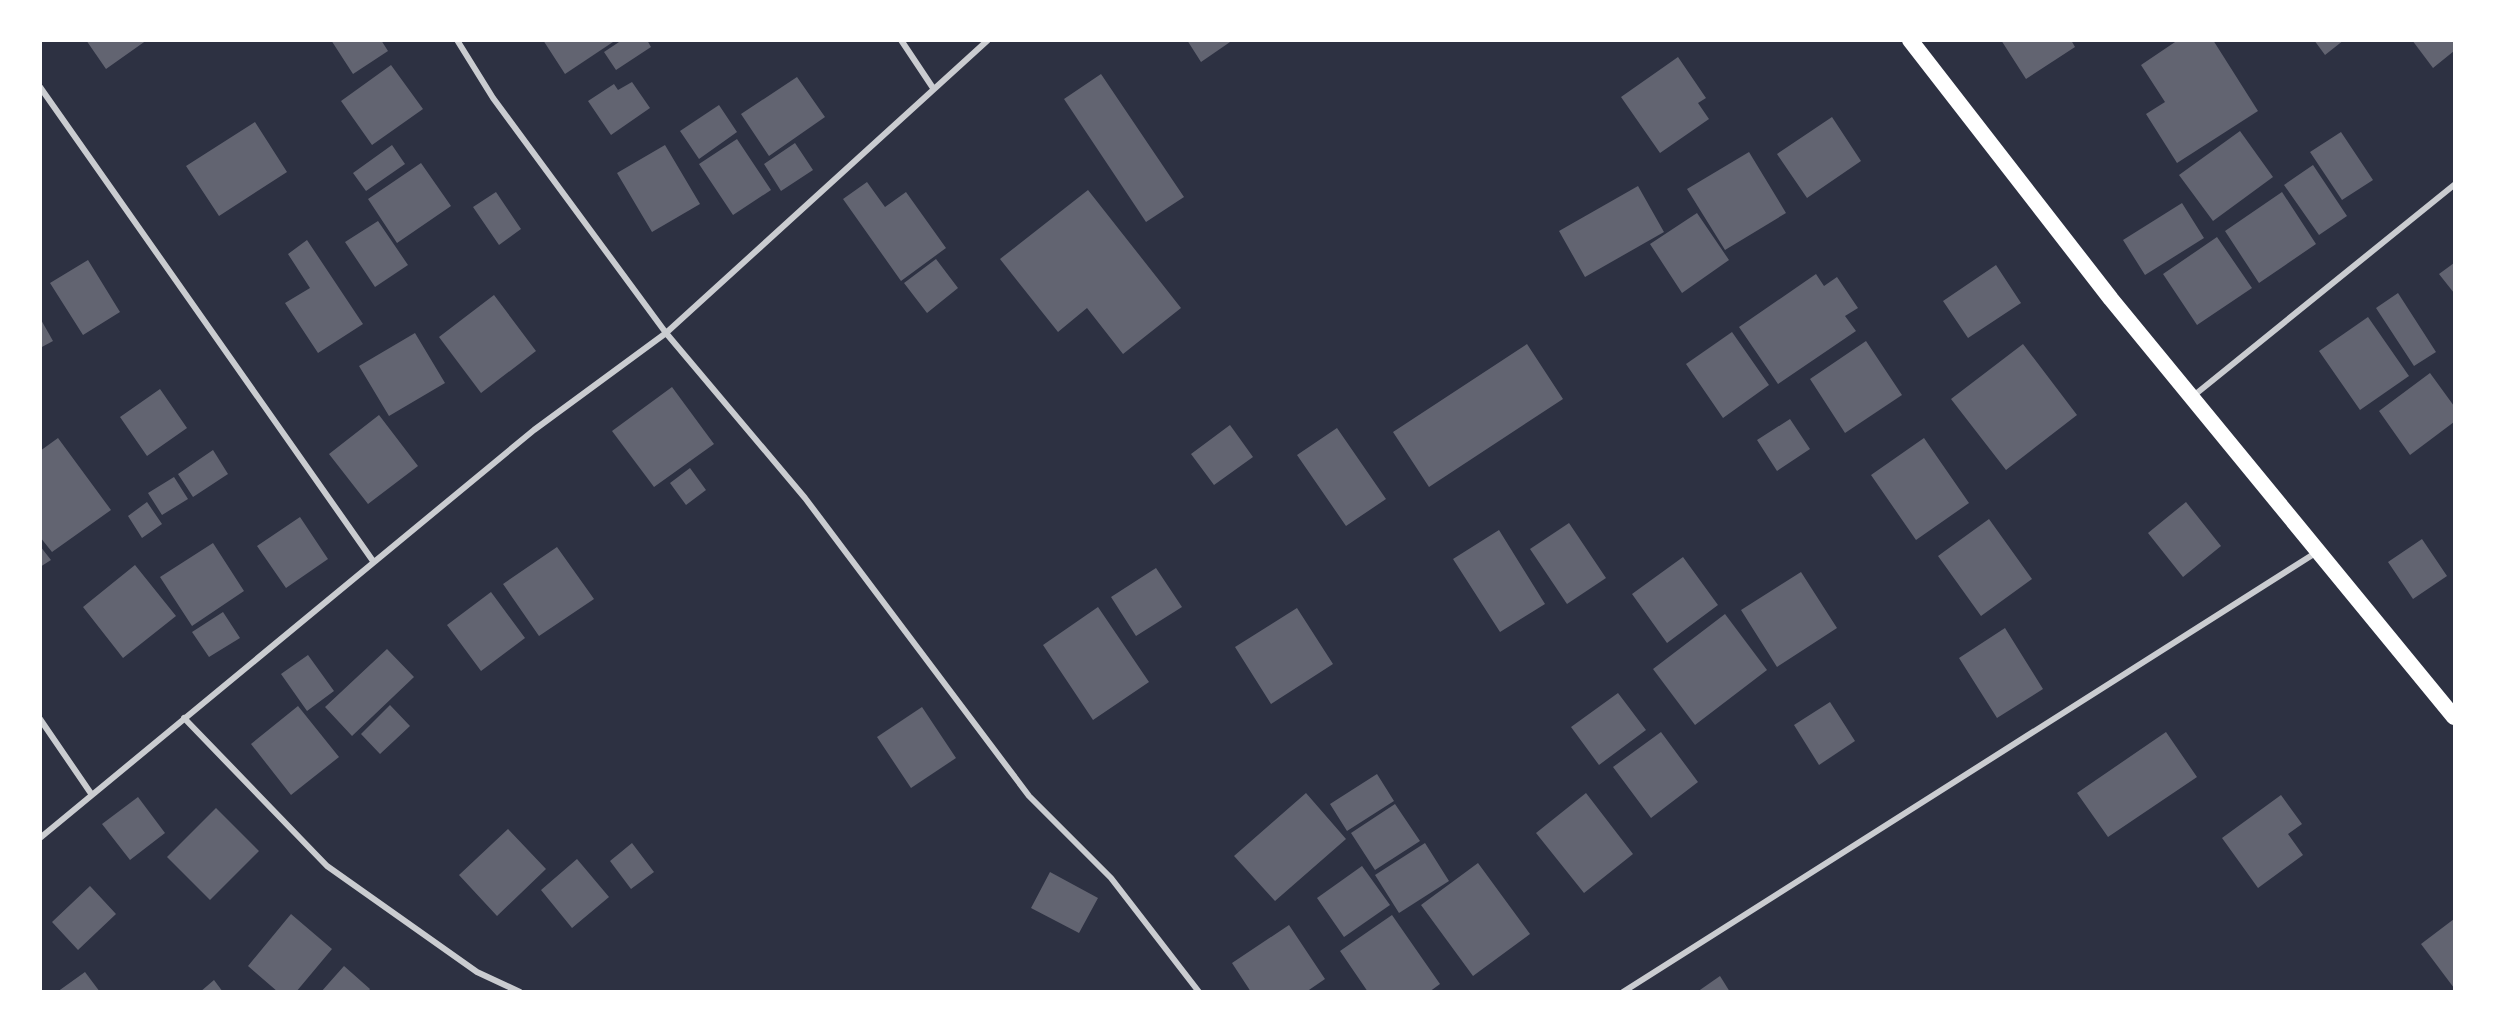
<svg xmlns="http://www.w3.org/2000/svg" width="2495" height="1032" font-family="'Crimson Pro',serif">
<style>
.building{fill:#626471}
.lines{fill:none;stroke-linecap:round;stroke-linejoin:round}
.minor{stroke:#caccd0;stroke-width:6}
.trunk{stroke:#fff;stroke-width:16}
</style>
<rect width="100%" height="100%" fill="#2d3142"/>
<path class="building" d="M86,40H147L106,69Z
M331,40H381L388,51L353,74Z
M543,40H616L565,74Z
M622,40H647L651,47L616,70L604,52Z
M1187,40H1233L1201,62Z
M2001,40H2071L2075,47L2026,79Z
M2178,40H2213L2258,111L2177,163L2146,114L2165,102L2141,65Z
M2314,40H2344L2325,55Z
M2412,40H2454V51L2433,68Z
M1678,57L1706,98L1698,103L1709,119L1660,153L1621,97Z
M391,65L423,109L372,145L341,101Z
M1101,74L1184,197L1146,222L1064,99Z
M797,77L825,117L769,156L741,114Z
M632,82L650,108L611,135L588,101L614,84L618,90Z
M719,105L737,132L699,159L680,131Z
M1832,117L1861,161L1807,198L1777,154Z
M255,122L287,172L219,216L186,166Z
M2240,131L2273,177L2213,221L2179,175Z
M2341,132L2373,180L2342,200L2310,152Z
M737,139L771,190L733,215L699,164Z
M795,143L813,170L781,191L764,164Z
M392,145L405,164L366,191L353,173Z
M665,145L700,204L652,232L617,173Z
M1749,152L1786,213L1725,250L1687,189Z
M421,163L451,206L397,243L368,199Z
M2313,165L2347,216L2319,235L2284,185Z
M867,182L885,207L906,192L946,248L901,281L843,199Z
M1638,186L1664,232L1585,277L1559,231Z
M1088,190L1181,308L1123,354L1087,308L1058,332L1000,259Z
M496,192L521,229L499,245L473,207Z
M2282,192L2316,244L2259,283L2225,231Z
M2182,203L2204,238L2145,275L2123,240Z
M1697,213L1729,260L1682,293L1650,244Z
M378,221L408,265L375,287L345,242Z
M2217,237L2252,288L2197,325L2163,274Z
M307,240L363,324L318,353L285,303L310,288L288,254Z
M936,259L958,288L927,313L904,283Z
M88,260L120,312L83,335L50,283Z
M2454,263V293L2439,274Z
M1996,265L2021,303L1968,338L1943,301Z
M1816,274L1824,286L1837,277L1858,308L1845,316L1856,331L1778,384L1739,327Z
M2398,293L2436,352L2414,366L2376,308Z
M494,295L536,351L481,393L439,337Z
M2368,317L2409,376L2360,410L2319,351Z
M40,318L53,341L40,348Z
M1732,332L1769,385L1723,418L1686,364Z
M415,333L445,383L389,416L359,366Z
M1866,341L1902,395L1845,433L1810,379Z
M1527,344L1563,399L1429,487L1393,432Z
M2023,344L2077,415L2006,470L1951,399Z
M2430,373L2454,406V422L2410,455L2379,411Z
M672,387L714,444L654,487L612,431Z
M160,389L187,428L147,456L120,417Z
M379,415L418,466L368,504L329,454Z
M1790,419L1810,449L1777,471L1757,440Z
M1230,425L1253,457L1214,485L1191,454Z
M1337,428L1386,499L1346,526L1297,455Z
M58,438L111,510L52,552L40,537V451Z
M1924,438L1969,503L1916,540L1871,475Z
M213,450L228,474L193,497L178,474Z
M690,468L706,490L686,505L670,483Z
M174,477L188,499L162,515L148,493Z
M147,502L162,524L142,538L128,516Z
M2186,502L2221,546L2183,577L2148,533Z
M300,517L328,559L286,588L257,546Z
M1989,519L2032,579L1981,616L1938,556Z
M1569,523L1606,578L1567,604L1530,549Z
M1499,530L1545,604L1500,632L1453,559Z
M2422,539L2447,576L2413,599L2388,562Z
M213,543L244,591L192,626L160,577Z
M40,546L51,560L40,567Z
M557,547L594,599L539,636L503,584Z
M1683,557L1718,605L1667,643L1632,594Z
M135,565L176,616L123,658L83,607Z
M1156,568L1182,607L1136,636L1111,597Z
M1801,572L1837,628L1777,667L1741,610Z
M491,592L525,638L481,671L447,625Z
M1098,607L1149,682L1093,720L1043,645Z
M1297,608L1333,664L1271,704L1235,647Z
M223,612L240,638L209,657L192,632Z
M1725,614L1767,670L1695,725L1653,669Z
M2005,628L2043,689L1997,718L1959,658Z
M387,649L414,677L352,736L325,707Z
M308,655L334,691L307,711L281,674Z
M1618,693L1646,730L1599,765L1571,727Z
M1830,702L1855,741L1819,765L1794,725Z
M390,705L410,726L380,754L361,734Z
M298,706L339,757L291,795L251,744Z
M922,707L956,758L911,788L877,737Z
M1661,732L1698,782L1651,818L1613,767Z
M2166,732L2197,777L2108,837L2077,793Z
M1377,774L1394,801L1347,831L1330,804Z
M1306,793L1346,839L1275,901L1234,856Z
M1586,793L1633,854L1584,893L1536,833Z
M2281,795L2302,824L2288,834L2303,855L2258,888L2222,838Z
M138,797L165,833L130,860L102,824Z
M1395,804L1420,841L1375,870L1351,833Z
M216,808L259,851L210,900L167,857Z
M508,829L546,869L497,916L459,875Z
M632,843L654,872L631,889L610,861Z
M1425,843L1449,881L1399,913L1375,875Z
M577,859L609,897L572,928L541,890Z
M1478,863L1530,934L1473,976L1421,905Z
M1362,866L1390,905L1344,937L1317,898Z
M1050,872L1098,898L1079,933L1031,908Z
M90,886L116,914L78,950L52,922Z
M291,914L332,949L296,992H278L248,966Z
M1392,915L1440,984L1429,992H1368L1340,951Z
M2454,919V988L2421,944Z
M1289,925L1325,979L1306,992H1251L1232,963Z
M344,966L370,989L368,992H321Z
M85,972L100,992H57Z
M1720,976L1730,992H1697Z
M214,980L223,992H200Z"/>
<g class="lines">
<path class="minor" d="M457,40L493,98L666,333L805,498L1029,796L1111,878L1199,992
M901,40L933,88
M40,87L373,561
M2192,397L2454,185
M184,718L327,866L477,972L520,992
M40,719L92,795
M40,838L534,430L666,333L988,40
M1623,992L2317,552"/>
<path class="trunk" d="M1910,40L2111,299L2454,717"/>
</g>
<rect width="2495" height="1032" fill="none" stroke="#ffffff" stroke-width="84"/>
</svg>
